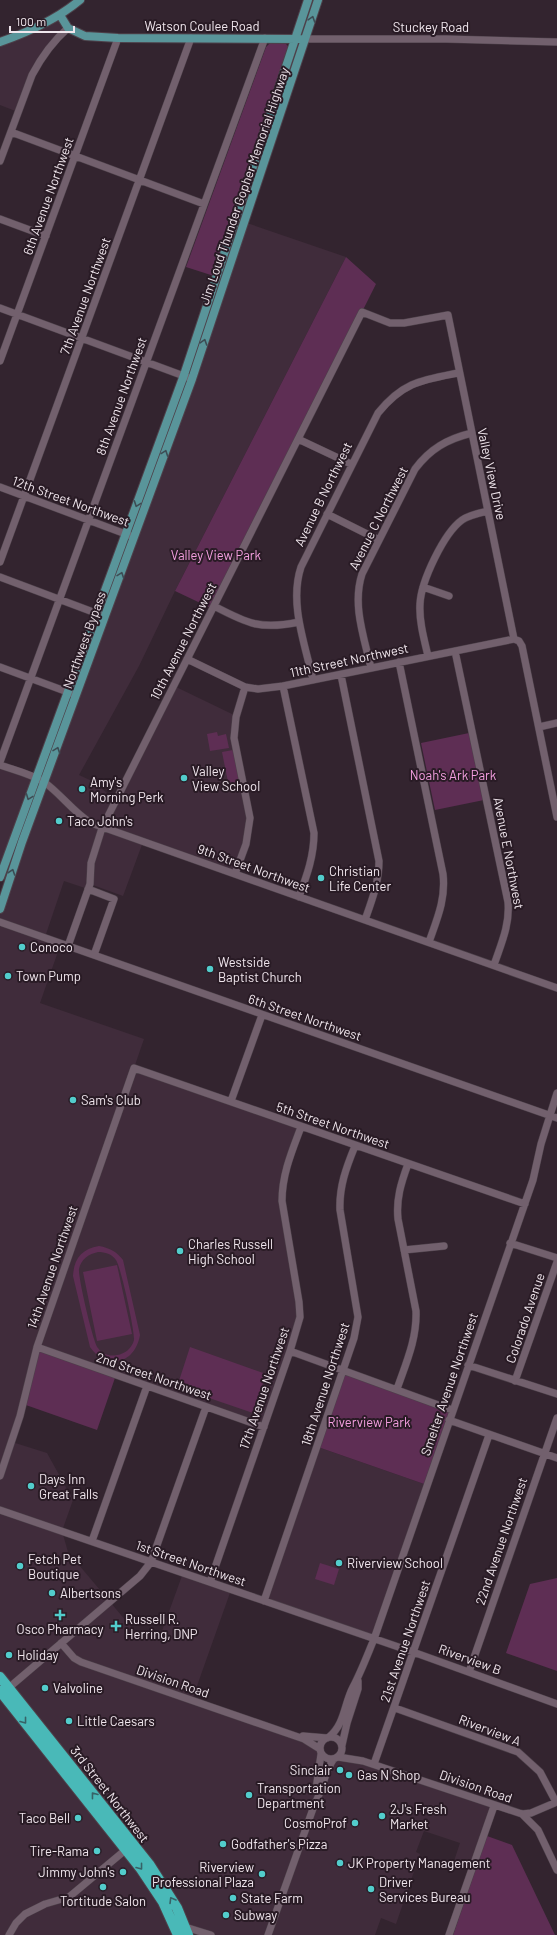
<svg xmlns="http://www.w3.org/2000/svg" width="557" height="1935" font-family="Barlow,sans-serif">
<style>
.built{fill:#402c3b}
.green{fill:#5e2e54;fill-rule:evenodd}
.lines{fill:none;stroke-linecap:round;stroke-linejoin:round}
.minor-casing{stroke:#4d414a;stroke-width:8}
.major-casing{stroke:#4d414a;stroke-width:10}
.highway-casing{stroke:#4d414a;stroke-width:12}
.minor{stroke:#72606d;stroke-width:7}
.major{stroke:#59959a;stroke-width:8}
.highway{stroke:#49b9b8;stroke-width:10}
.oneway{stroke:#3c4c54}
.oneway2{stroke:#376267}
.poi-dot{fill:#52cdcc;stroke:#291b25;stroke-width:1.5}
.labels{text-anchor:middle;stroke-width:4;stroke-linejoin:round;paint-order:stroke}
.street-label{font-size:13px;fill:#f0e6ed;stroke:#291b25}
.park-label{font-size:13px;fill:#f49fe0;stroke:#291b25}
.poi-label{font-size:13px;fill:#f0e6ed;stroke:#291b25;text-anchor:start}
</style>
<rect width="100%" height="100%" fill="#33242f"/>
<path class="built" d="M60,15L68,28L47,48L18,112L0,105V42Z
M244,222L346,257L175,591L139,666L79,775L92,781L116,800L174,686L232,714L236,717L234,738L250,818L235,874L143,842L123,896L90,884L88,889L64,881L45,937L61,943L40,1003L144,1039L134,1068L301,1127L282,1185L300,1317L264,1427L37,1347L12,1442L47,1453L73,1500L62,1531L68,1552L137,1634L162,1631L183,1573L231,1590L192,1700L320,1749L318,1783L315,1797L333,1760L349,1758L494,1806L472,1868L454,1861L460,1843L424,1831L416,1852L420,1854L396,1924L381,1918L375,1935H188L185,1926L0,1677V909Z
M0,765L37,778L0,877Z
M318,1447L427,1485L374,1639L264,1601Z
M0,1691L126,1850L178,1935H0Z"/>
<path class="green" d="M271,42H285L288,47L217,277L186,267L266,47Z
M346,257L376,284L213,609L175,591Z
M217,732L218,736L226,734L229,748L210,751L207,734Z
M469,733L484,800L435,810L421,743Z
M233,750L240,785L229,787L222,752Z
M99,1246C110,1248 117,1252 123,1260L140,1335C135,1364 107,1371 90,1347L73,1276C74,1258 82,1249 99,1246ZM98,1252C105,1252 112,1254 116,1260C121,1267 135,1332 134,1340C132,1348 125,1354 117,1355C110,1357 102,1354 98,1348C93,1342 78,1277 79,1269C81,1259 89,1254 98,1252Z
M117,1265L132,1334L97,1341L83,1272Z
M37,1347L116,1375L97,1430L23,1404Z
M190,1347L266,1374L253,1413L177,1387Z
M344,1370L452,1410L427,1485L318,1447Z
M320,1563L339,1569L334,1585L315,1579Z
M557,1578V1671L506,1653L530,1584Z
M487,1836L512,1845L555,1935H453Z"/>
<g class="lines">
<defs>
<path id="minor" d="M306,39H446L557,42
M11,132L204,204
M0,161L32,75C42,56 52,42 68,28
M0,219L46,236
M0,308L192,379
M0,361L118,38
M298,439L351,464
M0,487L131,536
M327,514L379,540
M0,562L191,38
M0,577L101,615
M423,587L449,596
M214,606C248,624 261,630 299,622
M455,651L508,902C510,925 501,944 494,965
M428,656C424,639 419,621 420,604C421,581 444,533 462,520C469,515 479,513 488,511
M187,659L245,687L258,689L283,686L514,639L519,641L522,646L557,817
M399,662L443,874C446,899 437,919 429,942
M0,667L73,694
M371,668C364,637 352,605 362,574L415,469C430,449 447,439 472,433
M341,675L379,861C379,882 372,900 365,920
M313,680C305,644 289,603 301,567L378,413C403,382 422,380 458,373
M283,686L314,833C314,856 307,875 299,897
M539,727L557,723
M0,762L265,38
M0,765C14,770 31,774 44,782C61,794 73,812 91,823L557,988
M235,874L246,844L250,818L234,738L236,717L245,687
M88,889L114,899L94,955
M0,922L557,1118
M68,946L90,884L91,863L102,828L362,312L390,323H404L448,315L514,639
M231,1101L262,1015
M510,1243L557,1258
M404,1250L444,1246
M37,1347L264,1427
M290,1351L452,1410
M468,1365L557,1394
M515,1381L557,1262
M397,1389C406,1363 417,1339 416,1311L398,1219C396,1199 401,1183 408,1164
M449,1420L557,1458
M0,1476L20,1416L37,1347L134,1068L525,1204
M0,1510L413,1652L557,1704
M92,1541L147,1386
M210,1582L290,1351L300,1317L299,1302L282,1201C282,1174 292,1151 301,1127
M264,1601L354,1338L358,1317L340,1210C339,1187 346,1168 355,1146
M61,1643L74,1658L81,1662L304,1739L320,1749
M469,1672L557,1418
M5,1691L140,1576L151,1562L206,1407
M395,1708L518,1752L540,1772L556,1802
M303,1736L327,1738
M320 1748a11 11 0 1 1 22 0a11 11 0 1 1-22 0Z
M329,1737C345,1724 344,1704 353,1687C361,1672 367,1656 374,1639L533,1180L541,1144L557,1093
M342,1745L347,1723L358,1689V1681
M338,1757L363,1761L522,1814L531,1813L557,1802
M374,1764L489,1435
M316,1789L321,1754
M522,1814L538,1830L557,1870
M182,1926L211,1935
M9,1935L16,1923L25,1914L45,1904L69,1897L129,1847
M268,1935L315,1803C323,1790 324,1773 333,1760
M449,1935L494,1806"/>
<path id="major" d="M60,15L68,28L85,36L118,38L300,39
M0,42C29,32 56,20 80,0
M0,877L184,375L308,0
M0,909L22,842L192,379L318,0"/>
<path id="highway" d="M0,1677L149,1864L177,1908L188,1935
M0,1691L141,1869L163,1902L178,1935"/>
</defs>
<use href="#minor" class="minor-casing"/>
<use href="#major" class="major-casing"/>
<use href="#highway" class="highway-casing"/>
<use href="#minor" class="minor"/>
<use href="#major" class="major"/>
<use href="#highway" class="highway"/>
</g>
<defs><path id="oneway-chevron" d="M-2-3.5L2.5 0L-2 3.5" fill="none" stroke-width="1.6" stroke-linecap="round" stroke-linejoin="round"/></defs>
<g class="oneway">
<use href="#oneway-chevron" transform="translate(312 19) rotate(-72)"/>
<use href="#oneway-chevron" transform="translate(204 342) rotate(-72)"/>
<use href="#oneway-chevron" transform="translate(165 453) rotate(-70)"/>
<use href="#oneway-chevron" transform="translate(137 504) rotate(110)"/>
<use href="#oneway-chevron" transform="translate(121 575) rotate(-70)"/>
<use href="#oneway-chevron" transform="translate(57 750) rotate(-70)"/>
<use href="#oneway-chevron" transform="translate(29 797) rotate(111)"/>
<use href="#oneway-chevron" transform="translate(12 872) rotate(-71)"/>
</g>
<g class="oneway2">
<use href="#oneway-chevron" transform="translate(24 1721) rotate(52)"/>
<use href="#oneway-chevron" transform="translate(94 1795) rotate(-128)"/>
<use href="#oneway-chevron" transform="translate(140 1867) rotate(52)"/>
<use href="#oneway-chevron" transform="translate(172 1900) rotate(-121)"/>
</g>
<g class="poi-dot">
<circle cx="184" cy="778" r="4"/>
<circle cx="82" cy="789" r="4"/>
<circle cx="59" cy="821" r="4"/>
<circle cx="321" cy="878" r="4"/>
<circle cx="22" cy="947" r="4"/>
<circle cx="210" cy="969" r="4"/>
<circle cx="8" cy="976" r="4"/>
<circle cx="73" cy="1100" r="4"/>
<circle cx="180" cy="1251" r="4"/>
<circle cx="31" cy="1486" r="4"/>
<circle cx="339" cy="1563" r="4"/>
<circle cx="20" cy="1566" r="4"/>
<circle cx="52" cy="1593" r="4"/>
<path d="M58 1609h4v4h4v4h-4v4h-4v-4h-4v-4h4z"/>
<path d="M114 1620h4v4h4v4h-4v4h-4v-4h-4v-4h4z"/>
<circle cx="9" cy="1655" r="4"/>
<circle cx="45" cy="1688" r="4"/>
<circle cx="69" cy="1721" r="4"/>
<circle cx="340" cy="1770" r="4"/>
<circle cx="349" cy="1775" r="4"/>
<circle cx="249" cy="1795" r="4"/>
<circle cx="382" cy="1816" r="4"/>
<circle cx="78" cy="1818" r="4"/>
<circle cx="355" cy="1823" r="4"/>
<circle cx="223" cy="1844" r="4"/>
<circle cx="97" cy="1851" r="4"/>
<circle cx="340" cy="1863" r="4"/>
<circle cx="123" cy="1872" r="4"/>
<circle cx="262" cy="1874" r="4"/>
<circle cx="103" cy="1887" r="4"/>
<circle cx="371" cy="1889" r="4"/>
<circle cx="233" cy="1898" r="4"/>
<circle cx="226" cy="1915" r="4"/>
</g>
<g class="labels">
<g class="street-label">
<text x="202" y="31">Watson Coulee Road</text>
<text x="431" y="32">Stuckey Road</text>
<text transform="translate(244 186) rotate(-71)" y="5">Jim Loud Thunder Gopher Memorial Highway</text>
<text transform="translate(48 196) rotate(-70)" y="5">6th Avenue Northwest</text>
<text transform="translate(85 296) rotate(-70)" y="5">7th Avenue Northwest</text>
<text transform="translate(121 396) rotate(-70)" y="5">8th Avenue Northwest</text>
<text transform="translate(492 474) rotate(78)" y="5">Valley View Drive</text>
<text transform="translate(323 494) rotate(-64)" y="5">Avenue B Northwest</text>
<text transform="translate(71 501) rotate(20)" y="5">12th Street Northwest</text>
<text transform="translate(378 518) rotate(-63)" y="5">Avenue C Northwest</text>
<text transform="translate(84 640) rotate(-70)" y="5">Northwest Bypass</text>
<text transform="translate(183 641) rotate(-63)" y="5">10th Avenue Northwest</text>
<text transform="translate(349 660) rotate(-12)" y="5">11th Street Northwest</text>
<text transform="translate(509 853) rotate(79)" y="5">Avenue E Northwest</text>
<text transform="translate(254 868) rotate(20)" y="5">9th Street Northwest</text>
<text transform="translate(305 1017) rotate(19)" y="5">6th Street Northwest</text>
<text transform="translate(333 1125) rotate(19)" y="5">5th Street Northwest</text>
<text transform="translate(52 1267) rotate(-71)" y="5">14th Avenue Northwest</text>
<text transform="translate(525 1318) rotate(-71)" y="5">Colorado Avenue</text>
<text transform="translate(154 1376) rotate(19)" y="5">2nd Street Northwest</text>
<text transform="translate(325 1384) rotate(-72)" y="5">18th Avenue Northwest</text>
<text transform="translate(449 1384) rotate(-71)" y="5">Smelter Avenue Northwest</text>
<text transform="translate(264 1388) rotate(-71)" y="5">17th Avenue Northwest</text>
<text transform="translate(501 1541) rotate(-71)" y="5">22nd Avenue Northwest</text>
<text transform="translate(191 1563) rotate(19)" y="5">1st Street Northwest</text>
<text transform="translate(405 1641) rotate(-71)" y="5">21st Avenue Northwest</text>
<text transform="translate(470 1659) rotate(20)" y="5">Riverview B</text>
<text transform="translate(173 1681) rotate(19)" y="5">Division Road</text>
<text transform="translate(490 1730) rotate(21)" y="5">Riverview A</text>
<text transform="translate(476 1786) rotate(19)" y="5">Division Road</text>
<text transform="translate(110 1794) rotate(52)" y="5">3rd Street Northwest</text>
</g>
<g class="park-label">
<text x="216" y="560">Valley View Park</text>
<text x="453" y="780">Noah's Ark Park</text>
<text x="369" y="1427">Riverview Park</text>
</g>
<g class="poi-label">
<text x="192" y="776">Valley<tspan x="192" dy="15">View School</tspan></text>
<text x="90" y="787">Amy's<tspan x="90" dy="15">Morning Perk</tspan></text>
<text x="67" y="826">Taco John's</text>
<text x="329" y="876">Christian<tspan x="329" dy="15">Life Center</tspan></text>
<text x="30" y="952">Conoco</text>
<text x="218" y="967">Westside<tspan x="218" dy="15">Baptist Church</tspan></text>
<text x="16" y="981">Town Pump</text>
<text x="81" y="1105">Sam's Club</text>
<text x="188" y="1249">Charles Russell<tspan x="188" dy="15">High School</tspan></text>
<text x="39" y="1484">Days Inn<tspan x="39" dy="15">Great Falls</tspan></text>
<text x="28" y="1564">Fetch Pet<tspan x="28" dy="15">Boutique</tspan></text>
<text x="347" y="1568">Riverview School</text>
<text x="60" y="1598">Albertsons</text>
<text x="125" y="1624">Russell R.<tspan x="125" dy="15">Herring, DNP</tspan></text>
<text x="60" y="1634" text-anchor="middle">Osco Pharmacy</text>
<text x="17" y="1660">Holiday</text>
<text x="53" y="1693">Valvoline</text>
<text x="77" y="1726">Little Caesars</text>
<text x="332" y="1775" text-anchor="end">Sinclair</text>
<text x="357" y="1780">Gas N Shop</text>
<text x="257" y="1793">Transportation<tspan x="257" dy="15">Department</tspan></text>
<text x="390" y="1814">2J's Fresh<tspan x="390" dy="15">Market</tspan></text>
<text x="70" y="1823" text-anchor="end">Taco Bell</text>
<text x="347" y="1828" text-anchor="end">CosmoProf</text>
<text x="231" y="1849">Godfather's Pizza</text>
<text x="89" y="1856" text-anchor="end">Tire-Rama</text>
<text x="348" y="1868">JK Property Management</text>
<text x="254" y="1872" text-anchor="end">Riverview<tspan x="254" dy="15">Professional Plaza</tspan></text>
<text x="115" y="1877" text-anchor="end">Jimmy John's</text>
<text x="379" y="1887">Driver<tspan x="379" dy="15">Services Bureau</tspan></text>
<text x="241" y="1903">State Farm</text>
<text x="103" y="1906" text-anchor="middle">Tortitude Salon</text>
<text x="234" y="1920">Subway</text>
</g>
</g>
<path d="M10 26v6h64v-6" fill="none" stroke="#f0e6ed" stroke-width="2"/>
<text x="16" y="26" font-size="12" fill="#f0e6ed" stroke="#291b25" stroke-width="3" paint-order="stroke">100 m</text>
</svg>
